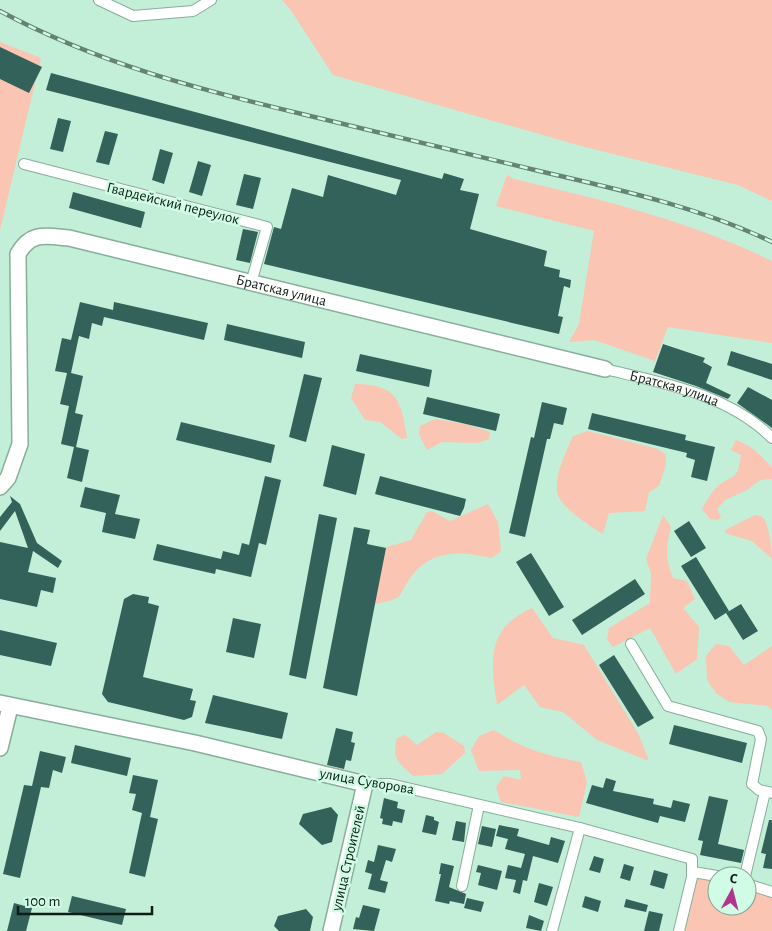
<svg xmlns="http://www.w3.org/2000/svg" width="772" height="931" font-family="'Alegreya Sans',sans-serif">
<style>
.green{fill:#fac5b2}
.building{fill:#33625a}
.lines{fill:none;stroke-linecap:round;stroke-linejoin:round}
.street-casing{stroke:#87af9a;stroke-width:12}
.secondary-casing{stroke:#87af9a;stroke-width:18}
.street{stroke:#fff;stroke-width:10}
.secondary{stroke:#fff;stroke-width:15}
.rail-casing{stroke:#658272;stroke-width:4.5}
.rail{stroke:#d0fbe4;stroke-width:2.5;stroke-dasharray:8;stroke-linecap:butt}
.labels{text-anchor:middle;stroke-width:5;stroke-linejoin:round;paint-order:stroke}
.street-label{font-size:15px;fill:#0e1e16;stroke:#d0fbe4}
</style>
<rect width="100%" height="100%" fill="#c3eed7"/>
<path class="green" d="M282,0H772V201L738,185L581,146L333,75L290,9Z
M0,42L41,58L0,230Z
M507,175L514,179C602,200 691,221 772,261V343L668,327L655,361L594,340L569,342L579,324L594,231L496,206Z
M355,384C398,385 401,400 407,438L402,439L380,422L365,420L351,398Z
M435,419L466,424L490,432L489,439L477,443L442,442L427,450L419,434L420,426Z
M588,431L658,449L666,455V465L659,486L649,492L645,511L609,513L603,534C591,527 559,506 557,492C555,474 566,452 573,436Z
M736,440C752,446 761,455 772,468V479L760,480L747,490L725,500L717,509L721,517L718,520L710,519L702,509C706,502 710,494 716,488C733,472 737,484 741,455L731,450Z
M488,504L498,522L501,551L492,558C464,552 435,548 414,573C395,596 410,597 375,604L380,549L411,540L427,512L432,511L450,521Z
M663,515L671,527C666,546 665,559 673,578L687,581L695,599L683,608L699,627L697,659L676,674L650,628L613,647L607,639L609,628L650,603L651,573L646,559Z
M755,515C757,516 760,515 762,517C769,521 772,551 772,559L752,541L725,533V530Z
M532,608L553,638L584,645L639,735L649,761L597,740L563,712L540,707L524,685L497,705C491,662 485,629 532,608Z
M716,644L729,646L744,665L772,646V710L768,706L729,702L716,693L707,680L706,656Z
M494,730C525,750 546,755 581,762L587,782L579,817L501,802L496,787L504,776L521,780L520,770L479,771L471,750L479,736Z
M436,732L444,733L464,746L465,753L442,774L413,776C398,762 392,760 397,738L405,735L417,745Z
M699,867L725,876H717V906H747V884L772,889V931H683Z"/>
<path class="building" d="M0,47L42,67L29,93L0,79Z
M51,73L442,179L444,173L464,179L460,190L479,194L470,229L547,251L544,266L560,270L559,277L571,280L570,288L564,286L558,316L563,317L559,334L264,264L274,227L281,229L292,188L323,197L328,175L396,195L401,180L46,90Z
M58,118L71,121L63,152L50,149Z
M105,131L118,134L109,165L96,162Z
M160,149L173,153L164,184L152,180Z
M198,161L211,165L202,196L189,192Z
M244,174L261,178L253,209L236,205Z
M73,192L145,212L141,228L69,208Z
M243,229L258,232L250,263L236,260Z
M80,302L113,310L114,302L208,323L204,340L104,317L102,326L92,323L89,339L79,336L71,373L83,376L75,413L83,415L76,447L89,450L82,482L67,478L74,447L61,444L69,406L60,404L67,373L55,371L62,338L71,340Z
M227,324L305,342L302,358L224,340Z
M663,344L705,358L703,362L712,367L706,383L731,395L728,399L696,386L653,372Z
M731,351L772,364V380L727,365Z
M360,354L432,370L429,387L356,371Z
M304,374L322,378L306,442L289,437Z
M748,387L772,400V428L737,403Z
M427,397L500,414L496,431L423,414Z
M542,402L567,408L563,425L554,423L550,439H547L525,537L509,533L531,437L534,438Z
M592,413L686,435L685,440L715,447L707,481L691,477L695,460L686,457L687,453L588,429Z
M181,422L275,445L271,463L176,440Z
M332,445L365,454L356,495L323,486Z
M265,476L281,480L266,545L259,543L251,577L216,569L215,574L153,560L157,544L221,559L223,551L239,555L242,543L249,545Z
M380,476L466,499L464,508L460,516L375,494Z
M85,487L120,495L115,514L140,519L135,539L102,532L106,513L80,507Z
M10,496L20,504L37,543L62,561L58,568L33,551L28,572L56,578L53,593L41,590L37,607L0,599V542L28,548L15,511L0,531V517L12,502Z
M319,514L337,518L306,679L289,675Z
M689,521L706,548L691,557L674,531Z
M354,527L370,530L367,544L386,548L357,696L323,688Z
M531,553L564,607L549,616L516,562Z
M696,557L729,611L715,620L681,566Z
M635,579L645,594L582,635L572,620Z
M133,594L149,597L148,603L159,606L143,677L193,689L190,700L196,701L192,717L184,720L108,702L102,694L124,599Z
M741,604L758,631L743,640L726,613Z
M233,618L261,624L254,658L226,652Z
M0,630L57,643L51,666L0,655Z
M614,655L654,718L638,727L599,665Z
M213,695L288,713L282,739L205,723Z
M674,725L747,743L742,763L669,744Z
M336,728L353,732L351,742L355,743L351,761L346,760L344,769L327,765Z
M75,745L131,758L127,776L71,763Z
M40,751L66,757L62,773L53,770L49,788L41,787L20,878L3,874L24,785L32,786Z
M133,775L158,780L150,817L158,819L145,877L129,873L142,813L132,810L136,794L129,793Z
M606,778L616,781L613,791L654,799L653,804L671,808L673,800L690,804L685,822L660,816L658,823L586,803L592,785L603,788Z
M709,796L728,800L718,844L744,850L741,863L700,855L703,841L698,840Z
M384,798L398,802L397,808L405,810L402,823L393,821L392,826L382,824L383,819L380,818Z
M331,807L338,815L332,842L322,845L299,824L303,814Z
M426,815L434,817V820L439,822L436,835L422,832Z
M769,820H772V869L763,868L766,854L761,853Z
M456,821L466,823L464,842L452,840Z
M499,825L519,829L517,836L549,845L551,837L565,841L558,863L533,856L527,881L523,880L520,894L513,892L516,880L505,878L508,865L521,868L525,854L505,849L508,839L496,836Z
M482,826L496,829L492,847L478,844Z
M378,845L396,849L392,862L386,860L380,880L388,882L385,893L368,889L372,874L365,872L368,860L374,862Z
M594,856L604,859L600,873L589,870Z
M441,863L454,866L449,887L466,894L464,904L450,901L449,904L435,901L441,874H439Z
M624,864L634,867L630,881L620,878Z
M478,865L502,871L497,890L478,885L481,873L476,872Z
M654,870L668,874L664,889L650,885Z
M539,883L553,887L547,906L534,902Z
M72,896L126,909L122,925L68,912Z
M585,896L601,901L598,912L582,907Z
M467,898L484,902L481,912L464,908Z
M626,899L648,905L646,912L624,907Z
M14,903L32,908L26,931H7Z
M363,905L380,909L374,931L353,929L356,917L359,918Z
M306,909L313,917L310,931H279L274,926L278,916Z
M649,911L663,914L659,931H644Z
M529,915L544,921L541,931L526,928Z"/>
<g class="lines">
<defs>
<g id="street">
<path d="M99,0L133,16L193,11L211,0"/>
<path d="M24,164L267,227L251,283"/>
<path id="s1" d="M605,369C663,383 728,394 772,438"/>
<path d="M631,644L668,706L758,731L761,739L752,784L759,790L772,793"/>
<path d="M365,784H390L580,828L692,859V877L679,931"/>
<path d="M693,872L717,876"/>
<path d="M745,876L765,792"/>
<path d="M747,884L772,892"/>
<path d="M462,886L479,805"/>
<path d="M552,931L580,828"/>
</g>
<g id="secondary">
<path id="s2" d="M0,487L8,478L20,444L18,254C31,231 46,236 69,238L605,369"/>
<path d="M0,703L195,743L365,784L331,931"/>
<path d="M0,748L10,707"/>
</g>
</defs>
<use href="#street" class="street-casing"/>
<use href="#secondary" class="secondary-casing"/>
<use href="#street" class="street"/>
<use href="#secondary" class="secondary"/>
<defs>
<path id="rail" d="M0,11C96,63 201,90 306,115C384,134 462,152 539,171C617,189 699,207 772,242"/>
</defs>
<use href="#rail" class="rail-casing"/>
<use href="#rail" class="rail"/>
</g>
<g class="labels">
<g class="street-label">
<text transform="translate(173 203) rotate(14)" y="5">Гвардейский переулок</text>
<text dy="5" stroke="none"><textPath href="#s2" startOffset="515">Братская улица</textPath></text>
<text dy="5" stroke="none"><textPath href="#s1" startOffset="72">Братская улица</textPath></text>
<text transform="translate(367 781) rotate(10)" y="5">улица Суворова</text>
<text transform="translate(348 858) rotate(-77)" y="5">улица Строителей</text>
</g>
</g>
<g transform="translate(732 891) rotate(7)"><circle r="24" fill="#d0fbe4" stroke="#82a392"/>
<path d="M0-4L9 19L0 12L-9 19Z" fill="#ae368c"/>
<text y="-8" font-size="14" font-weight="bold" text-anchor="middle" fill="#0e1e16">С</text>
</g>
<path d="M18 906v8h134v-8" fill="none" stroke="#0e1e16" stroke-width="2.5"/>
<text x="25" y="906" font-size="15" fill="#0e1e16" stroke="#d0fbe4" stroke-width="4" paint-order="stroke">100 m</text>
</svg>
